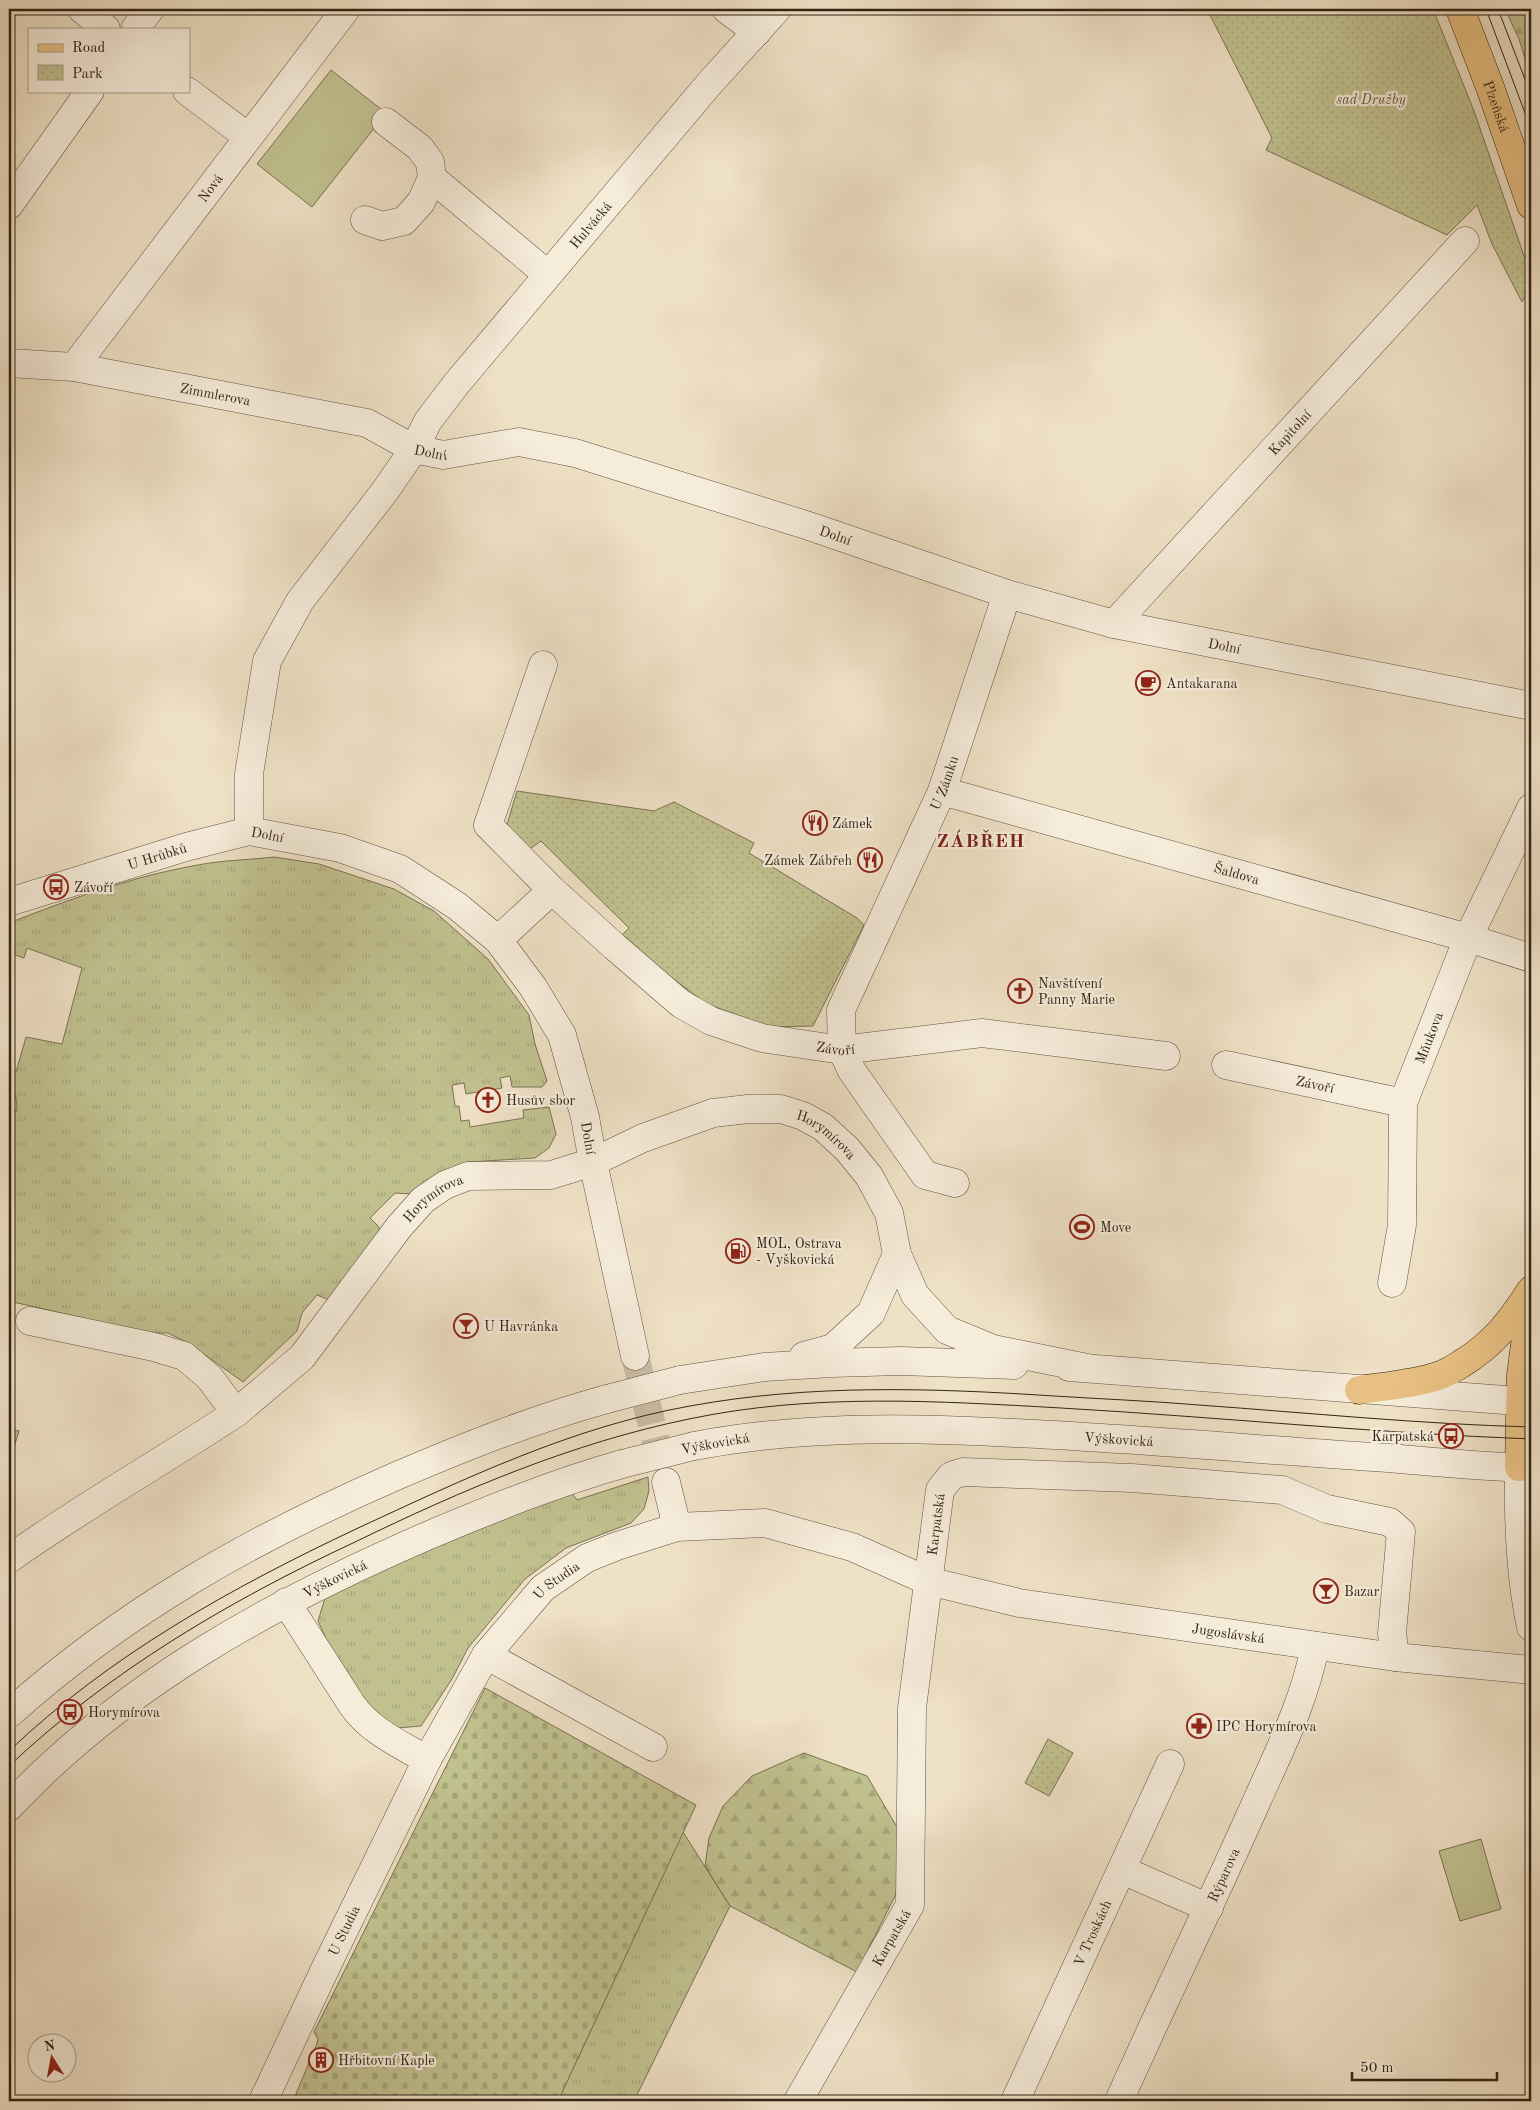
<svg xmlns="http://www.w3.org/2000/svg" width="1540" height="2110" font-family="'Old Standard TT',serif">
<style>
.grass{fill:url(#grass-tufts);stroke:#7a7252}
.forest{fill:url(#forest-firs);stroke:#7a7252}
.cemetery{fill:url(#cemetery-stones);stroke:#7a7252}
.park{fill:url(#park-dots);stroke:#7a7252}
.pitch{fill:#c1c190;stroke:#7a7252}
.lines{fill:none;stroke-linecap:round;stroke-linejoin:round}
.minor-tunnel{stroke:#c9bba3;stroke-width:28;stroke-dasharray:28 14;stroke-linecap:butt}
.minor-casing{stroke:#615241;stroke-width:29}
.major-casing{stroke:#322315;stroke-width:29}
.minor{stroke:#f5ecda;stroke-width:28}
.major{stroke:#e8c083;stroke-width:28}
.tram{stroke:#322315;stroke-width:1}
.minor-bridge-casing{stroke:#615241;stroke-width:29;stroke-linecap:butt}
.minor-bridge{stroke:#f5ecda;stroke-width:28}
.labels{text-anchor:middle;stroke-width:4.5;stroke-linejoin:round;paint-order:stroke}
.park-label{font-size:14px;font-style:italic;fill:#5d523a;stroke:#f5ecda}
.street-label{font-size:14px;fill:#322315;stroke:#f5ecda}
.poi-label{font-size:14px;fill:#322315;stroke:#f5ecda;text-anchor:start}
.district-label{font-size:19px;font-weight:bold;letter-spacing:1px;fill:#7a1f14;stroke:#f5ecda}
</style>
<defs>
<pattern id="grass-tufts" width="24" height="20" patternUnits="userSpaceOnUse" patternTransform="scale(1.25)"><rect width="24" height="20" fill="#c1c190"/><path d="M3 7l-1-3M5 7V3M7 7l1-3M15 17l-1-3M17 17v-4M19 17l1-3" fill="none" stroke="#a6a67b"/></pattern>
<pattern id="forest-firs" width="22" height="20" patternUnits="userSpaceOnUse" patternTransform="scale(1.25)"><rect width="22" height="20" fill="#c1c190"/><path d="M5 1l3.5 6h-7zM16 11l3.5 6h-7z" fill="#a6a67b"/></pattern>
<pattern id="cemetery-stones" width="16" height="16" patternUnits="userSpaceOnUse" patternTransform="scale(1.25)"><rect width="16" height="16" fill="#c1c190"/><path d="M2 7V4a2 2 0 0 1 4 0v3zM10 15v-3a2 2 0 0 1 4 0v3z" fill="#a6a67b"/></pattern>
<pattern id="park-dots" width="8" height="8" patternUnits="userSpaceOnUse" patternTransform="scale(1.25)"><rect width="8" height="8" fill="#c1c190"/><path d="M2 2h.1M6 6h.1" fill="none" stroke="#a6a67b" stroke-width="1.8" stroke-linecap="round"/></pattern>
</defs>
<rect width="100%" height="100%" fill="#efe1c6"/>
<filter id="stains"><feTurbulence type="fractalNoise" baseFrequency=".004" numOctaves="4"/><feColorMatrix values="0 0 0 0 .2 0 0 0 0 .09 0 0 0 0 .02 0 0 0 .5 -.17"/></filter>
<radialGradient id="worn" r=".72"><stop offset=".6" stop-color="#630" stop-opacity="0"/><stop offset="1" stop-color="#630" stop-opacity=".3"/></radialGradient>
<path class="grass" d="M274,857L319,864L394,889L434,911L488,959L529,1015L535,1044L547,1081L542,1087H512L510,1076L500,1078L502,1088L466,1094L464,1083L452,1085L455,1106H459L461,1121L469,1120L470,1127L524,1118L523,1110L549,1107L556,1134L549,1148L535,1158L468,1162L412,1194L395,1193L370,1218L379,1227V1236L329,1300L317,1295L302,1313L297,1331L243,1382L190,1344L168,1333H149L13,1302L9,1317V1110L16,1112C20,1098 9,1084 9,1070L16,1072L26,1037L62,1044L82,968L27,948L24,958L9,953V923C70,899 134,876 198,865C223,860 249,860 274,857Z
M9,1429L19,1431L11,1457H9Z
M648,1477L649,1491L644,1509L631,1523L566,1548L525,1579L468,1648L452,1679L421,1726L397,1728C352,1698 340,1669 318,1621L326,1595L441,1545L571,1492L577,1500Z
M683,1832L730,1906L634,2101H558Z"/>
<path class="forest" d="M1505,9H1531V78L1519,39Z
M804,1753L867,1776L901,1834L896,1894L857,1972L730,1906L705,1866L709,1838L723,1806L752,1776Z"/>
<path class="cemetery" d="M485,1688L696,1805L558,2101H293L316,2046L318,2039L314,2032Z"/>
<path class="park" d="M1207,9H1433L1474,111L1531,276V285L1522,302L1492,244L1477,205L1447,235L1266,150L1272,138Z
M517,791L654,811L674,802L754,843L749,853L857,918L864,925L813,1026L770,1027L707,1004L619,938L629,928L541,841L530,849L506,828Z
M1048,1739L1073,1753L1049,1796L1025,1783Z"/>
<path class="pitch" d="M331,70L386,113L312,207L257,164Z
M1481,1839L1501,1909L1460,1921L1439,1851Z"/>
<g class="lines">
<path class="minor-tunnel" d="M635,1356L666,1482"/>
<defs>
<g id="minor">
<path d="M82,9L106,29"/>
<path d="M726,9L757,32"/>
<path d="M135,29L150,9"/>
<path d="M187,91L248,137"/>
<path d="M432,178L547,274"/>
<path d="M9,205L90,91"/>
<path d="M365,220L382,226L404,221L421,202L432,178L430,162L420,148L386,122"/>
<path id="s1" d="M9,363L74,367L367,423L414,449L443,455L519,442L575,453L809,526L1007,594L1114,624L1531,706"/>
<path id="s2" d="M74,367L346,9"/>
<path id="s3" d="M1114,624L1465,241"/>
<path id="s4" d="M543,665L488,825L552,890L615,947L681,1004L711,1021L762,1038L842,1050L982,1033L1166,1056"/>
<path id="s5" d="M942,791L1468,938L1531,958"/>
<path id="s6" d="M249,831V774L267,661L300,601L385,491L414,449L428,421L457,383L709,84L777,9"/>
<path id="s7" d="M9,902L186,847L249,831L340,848L400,869L457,906L498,940L533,987L562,1035L585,1117L593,1162L635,1356"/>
<path d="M498,940L552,890"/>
<path id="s8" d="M1226,1065L1403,1103"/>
<path id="s9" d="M955,1183L925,1175L852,1071L842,1050L841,1010L942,791L1007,594"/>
<path id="s10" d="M1392,1283L1402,1225L1403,1103L1468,938L1531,808"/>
<path d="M30,1321L154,1347L184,1356L209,1377L236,1413"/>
<path d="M804,1356L833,1348L871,1313L897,1254"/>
<path d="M1069,1367L1531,1402"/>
<path d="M680,1380L764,1367L832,1363L901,1361L1014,1365"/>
<path id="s11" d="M694,1446C800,1426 906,1427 1014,1433C1139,1439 1263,1450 1388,1458C1436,1462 1484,1467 1531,1468"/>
<path d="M1519,1467C1518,1520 1520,1576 1531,1627"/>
<path d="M666,1482L677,1527"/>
<path id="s12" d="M9,1559C82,1507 160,1463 236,1413L302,1357L399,1227L423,1200L445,1185L468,1176L551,1175L593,1162L643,1138L713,1113L748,1109H781L803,1116L823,1127L847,1149L869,1176L889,1213L897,1254L915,1295L947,1330L993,1349L1087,1368"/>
<path d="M286,1602L352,1705C370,1731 400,1744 427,1760"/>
<path d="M486,1655L653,1747"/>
<path d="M9,1714C125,1610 252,1539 394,1477C464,1447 534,1419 607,1399"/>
<path id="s13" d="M9,1807C125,1683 273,1603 427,1536C491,1509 555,1483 622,1464"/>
<path d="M1122,1870L1209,1908"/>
<path id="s14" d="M263,2101L326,1967L427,1760L486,1655L543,1588L587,1558L617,1546L677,1527L765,1523L852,1547L928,1581L1019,1603L1395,1657L1531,1670"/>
<path id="s15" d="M798,2101L910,1905L912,1708L940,1490L951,1476L963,1472L1132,1478L1282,1490L1327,1509L1390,1522L1401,1532L1392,1633L1395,1657"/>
<path id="s16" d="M1015,2101L1170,1764"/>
<path id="s17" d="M1119,2101C1163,2002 1211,1904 1255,1805C1278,1753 1305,1701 1315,1646"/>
</g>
<g id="major">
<path id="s18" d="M1460,9L1490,87L1531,205"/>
<path d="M1359,1390C1386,1386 1415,1384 1441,1375C1448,1372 1455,1368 1461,1364C1494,1344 1511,1321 1531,1290"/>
<path d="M1519,1467L1521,1375L1531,1300"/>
</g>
</defs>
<use href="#minor" class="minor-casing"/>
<use href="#major" class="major-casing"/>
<use href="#minor" class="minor"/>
<use href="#major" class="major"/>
<path class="tram" d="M1486,9L1531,129
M1498,9L1531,95
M9,1751C110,1655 231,1588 356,1529C464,1479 572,1427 690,1406C810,1384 932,1388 1054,1396C1102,1399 1151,1401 1199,1405C1310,1413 1420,1424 1531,1427
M9,1766C111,1670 229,1601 355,1542C462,1490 572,1443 689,1419C812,1393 937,1401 1061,1408C1218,1417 1374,1433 1531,1439"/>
<defs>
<path id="minor-bridge" d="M607,1399L680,1380
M622,1464L694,1446"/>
</defs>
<use href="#minor-bridge" class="minor-bridge-casing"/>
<use href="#minor-bridge" class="minor-bridge"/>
</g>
<defs>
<symbol id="cafe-ring" viewBox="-11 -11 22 22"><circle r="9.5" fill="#f5ecda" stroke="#8f2418" stroke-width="1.5"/><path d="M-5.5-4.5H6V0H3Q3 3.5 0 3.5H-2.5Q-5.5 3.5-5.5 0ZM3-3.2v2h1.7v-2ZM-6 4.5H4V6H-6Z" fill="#8f2418"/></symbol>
<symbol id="restaurant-ring" viewBox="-11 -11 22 22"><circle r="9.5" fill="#f5ecda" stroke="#8f2418" stroke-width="1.5"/><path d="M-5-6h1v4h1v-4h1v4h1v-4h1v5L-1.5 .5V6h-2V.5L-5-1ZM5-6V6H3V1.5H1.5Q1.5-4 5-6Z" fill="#8f2418"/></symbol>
<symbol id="bus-ring" viewBox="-11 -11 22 22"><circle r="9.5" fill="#f5ecda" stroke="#8f2418" stroke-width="1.5"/><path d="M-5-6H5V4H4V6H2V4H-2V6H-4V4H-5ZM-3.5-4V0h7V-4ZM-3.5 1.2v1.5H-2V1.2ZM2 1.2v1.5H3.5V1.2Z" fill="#8f2418"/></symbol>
<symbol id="church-ring" viewBox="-11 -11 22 22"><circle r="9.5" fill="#f5ecda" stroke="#8f2418" stroke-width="1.5"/><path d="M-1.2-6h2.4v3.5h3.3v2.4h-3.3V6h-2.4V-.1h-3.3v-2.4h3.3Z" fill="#8f2418"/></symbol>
<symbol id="stadium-ring" viewBox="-11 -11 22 22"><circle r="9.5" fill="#f5ecda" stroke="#8f2418" stroke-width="1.5"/><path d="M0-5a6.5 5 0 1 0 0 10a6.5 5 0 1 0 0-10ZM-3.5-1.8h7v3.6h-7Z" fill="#8f2418"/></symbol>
<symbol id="fuel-ring" viewBox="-11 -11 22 22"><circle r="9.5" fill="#f5ecda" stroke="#8f2418" stroke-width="1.5"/><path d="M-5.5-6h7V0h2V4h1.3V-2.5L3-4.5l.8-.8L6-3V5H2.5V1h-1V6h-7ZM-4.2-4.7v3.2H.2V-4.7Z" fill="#8f2418"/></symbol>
<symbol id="bar-ring" viewBox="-11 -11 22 22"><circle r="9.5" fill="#f5ecda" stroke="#8f2418" stroke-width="1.5"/><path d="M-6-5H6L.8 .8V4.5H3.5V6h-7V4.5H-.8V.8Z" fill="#8f2418"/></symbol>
<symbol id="pharmacy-ring" viewBox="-11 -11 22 22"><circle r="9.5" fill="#f5ecda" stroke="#8f2418" stroke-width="1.5"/><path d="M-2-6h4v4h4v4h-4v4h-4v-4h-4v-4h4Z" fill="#8f2418"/></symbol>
<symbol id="building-ring" viewBox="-11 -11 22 22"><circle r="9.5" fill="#f5ecda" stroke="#8f2418" stroke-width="1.5"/><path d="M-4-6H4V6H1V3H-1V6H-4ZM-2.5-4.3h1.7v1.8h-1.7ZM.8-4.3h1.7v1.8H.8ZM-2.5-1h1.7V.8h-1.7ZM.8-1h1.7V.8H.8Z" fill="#8f2418"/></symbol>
</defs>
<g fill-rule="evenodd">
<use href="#cafe-ring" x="1134" y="669" width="28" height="28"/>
<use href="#restaurant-ring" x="801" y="809" width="28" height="28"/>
<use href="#restaurant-ring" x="856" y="846" width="28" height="28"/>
<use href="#bus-ring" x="42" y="873" width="28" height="28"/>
<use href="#church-ring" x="1006" y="977" width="28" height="28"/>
<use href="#church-ring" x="474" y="1086" width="28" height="28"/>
<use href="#stadium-ring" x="1068" y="1213" width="28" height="28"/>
<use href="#fuel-ring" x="724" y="1237" width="28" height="28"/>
<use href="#bar-ring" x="452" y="1312" width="28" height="28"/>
<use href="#bus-ring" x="1437" y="1422" width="28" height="28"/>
<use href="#bar-ring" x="1312" y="1577" width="28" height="28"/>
<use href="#bus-ring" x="56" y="1698" width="28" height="28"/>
<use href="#pharmacy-ring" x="1185" y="1712" width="28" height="28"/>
<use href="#building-ring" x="307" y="2046" width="28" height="28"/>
</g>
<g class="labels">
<g class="park-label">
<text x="1371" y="104">sad Družby</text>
</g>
<g class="street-label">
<text dy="5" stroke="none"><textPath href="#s18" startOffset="104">Plzeňská</textPath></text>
<text dy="5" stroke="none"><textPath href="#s2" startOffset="225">Nová</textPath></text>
<text dy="5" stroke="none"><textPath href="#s6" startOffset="716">Hulvácká</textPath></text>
<text dy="5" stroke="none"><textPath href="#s1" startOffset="209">Zimmlerova</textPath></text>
<text dy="5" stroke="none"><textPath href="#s3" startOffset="260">Kapitolní</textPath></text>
<text dy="5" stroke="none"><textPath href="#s1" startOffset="434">Dolní</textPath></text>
<text dy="5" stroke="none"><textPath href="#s1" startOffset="854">Dolní</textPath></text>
<text dy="5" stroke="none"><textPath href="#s1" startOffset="1259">Dolní</textPath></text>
<text dy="5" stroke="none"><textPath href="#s9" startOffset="471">U Zámku</textPath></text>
<text dy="5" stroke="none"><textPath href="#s7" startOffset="269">Dolní</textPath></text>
<text dy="5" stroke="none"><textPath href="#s7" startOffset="155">U Hrůbků</textPath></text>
<text dy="5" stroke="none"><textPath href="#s5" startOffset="306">Šaldova</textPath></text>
<text dy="5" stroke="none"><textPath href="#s10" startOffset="251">Mňukova</textPath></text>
<text dy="5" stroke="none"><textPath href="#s4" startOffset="595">Závoří</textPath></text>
<text dy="5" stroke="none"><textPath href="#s8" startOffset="91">Závoří</textPath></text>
<text dy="5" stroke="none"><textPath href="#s12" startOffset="984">Horymírova</textPath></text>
<text dy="5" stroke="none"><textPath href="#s7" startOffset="749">Dolní</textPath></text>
<text dy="5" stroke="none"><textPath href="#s12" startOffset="564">Horymírova</textPath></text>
<text dy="5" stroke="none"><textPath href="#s11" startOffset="426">Výškovická</textPath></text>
<text transform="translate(715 1443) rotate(-10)" y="5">Výškovická</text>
<text dy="5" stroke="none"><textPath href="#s15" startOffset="608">Karpatská</textPath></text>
<text dy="5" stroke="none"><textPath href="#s13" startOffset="400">Výškovická</textPath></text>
<text dy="5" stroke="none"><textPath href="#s14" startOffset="602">U Studia</textPath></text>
<text dy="5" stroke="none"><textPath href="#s14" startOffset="1302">Jugoslávská</textPath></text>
<text dy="5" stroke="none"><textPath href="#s17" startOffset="249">Rýparova</textPath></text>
<text dy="5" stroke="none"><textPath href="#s14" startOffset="189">U Studia</textPath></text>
<text dy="5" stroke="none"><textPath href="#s16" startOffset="185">V Troskách</textPath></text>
<text dy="5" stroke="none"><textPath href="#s15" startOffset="188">Karpatská</textPath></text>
</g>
<g class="poi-label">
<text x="1166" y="688">Antakarana</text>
<text x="832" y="828">Zámek</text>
<text x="852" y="865" text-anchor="end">Zámek Zábřeh</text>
<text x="74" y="892">Závoří</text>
<text x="1038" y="988">Navštívení<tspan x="1038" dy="16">Panny Marie</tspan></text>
<text x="506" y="1105">Husův sbor</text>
<text x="1100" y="1232">Move</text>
<text x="756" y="1248">MOL, Ostrava<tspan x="756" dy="16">- Vyškovická</tspan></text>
<text x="484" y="1331">U Havránka</text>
<text x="1434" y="1441" text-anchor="end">Karpatská</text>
<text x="1344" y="1596">Bazar</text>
<text x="88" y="1717">Horymírova</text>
<text x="1216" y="1731">IPC Horymírova</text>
<text x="338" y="2065">Hřbitovní Kaple</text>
</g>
<g class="district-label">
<text x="981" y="847">ZÁBŘEH</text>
</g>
</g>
<rect width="1540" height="2110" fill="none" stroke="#efe1c6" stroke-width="30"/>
<rect x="10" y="10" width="1520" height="2090" fill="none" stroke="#322315" stroke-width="2.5"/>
<rect x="15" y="15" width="1510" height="2080" fill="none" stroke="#322315"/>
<rect x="28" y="28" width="162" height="65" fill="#f5ecda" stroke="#a79c8b"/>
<rect x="38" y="44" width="25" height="8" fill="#e8c083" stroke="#a79c8b"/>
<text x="72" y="52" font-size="15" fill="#322315">Road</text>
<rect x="38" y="65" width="25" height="15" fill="url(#park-dots)" stroke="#a79c8b"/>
<text x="72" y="78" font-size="15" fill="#322315">Park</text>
<g transform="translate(52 2058) rotate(349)"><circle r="24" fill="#f5ecda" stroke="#a79c8b"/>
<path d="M0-4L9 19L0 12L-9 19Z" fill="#8f2418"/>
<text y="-8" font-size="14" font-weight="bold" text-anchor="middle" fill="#322315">N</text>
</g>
<path d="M1352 2072v8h145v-8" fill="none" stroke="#322315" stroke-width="2.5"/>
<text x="1360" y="2072" font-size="15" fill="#322315" stroke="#f5ecda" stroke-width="4" paint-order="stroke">50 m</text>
<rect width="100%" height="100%" filter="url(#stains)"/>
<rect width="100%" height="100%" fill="url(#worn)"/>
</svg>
